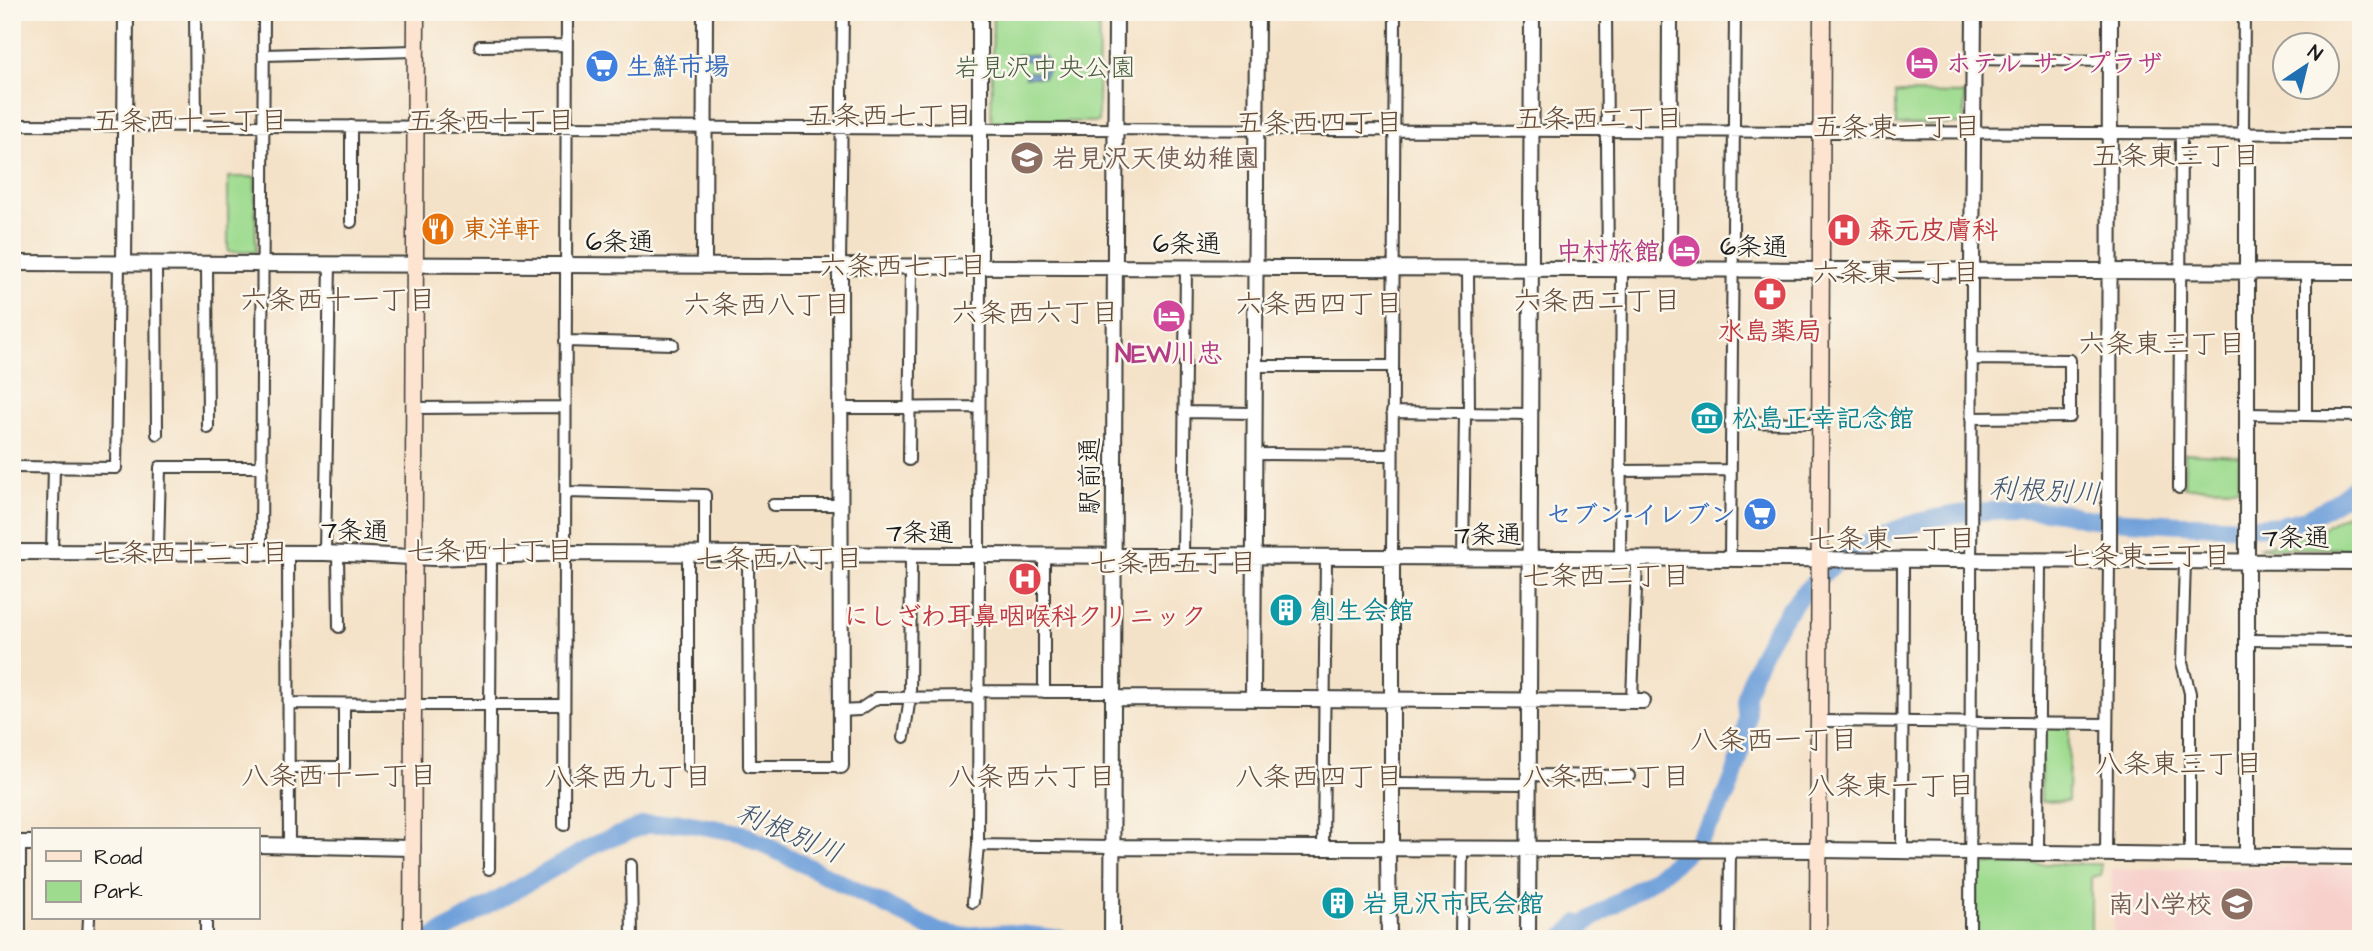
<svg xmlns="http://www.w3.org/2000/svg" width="2373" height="951" font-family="'Architects Daughter','Klee One',sans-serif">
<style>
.built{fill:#f7d0cc}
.green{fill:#9edb8f;stroke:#5d7c56;stroke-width:2}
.water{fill:#70a0da;stroke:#465e7b;stroke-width:2}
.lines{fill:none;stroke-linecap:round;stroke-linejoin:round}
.river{stroke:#70a0da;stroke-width:18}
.minor-casing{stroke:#3c3a36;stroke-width:14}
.tertiary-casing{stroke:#3c3a36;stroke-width:18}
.secondary-casing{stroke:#3c3a36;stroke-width:19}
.minor{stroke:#fff;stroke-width:10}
.tertiary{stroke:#fff;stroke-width:14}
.secondary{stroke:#fde4d1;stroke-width:16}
.labels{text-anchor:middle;stroke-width:5;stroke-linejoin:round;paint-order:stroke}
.hotel-label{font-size:26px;font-weight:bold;fill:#b23c85;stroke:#fbf7ec;text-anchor:start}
.shop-label{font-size:26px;font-weight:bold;fill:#366cbe;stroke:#fbf7ec;text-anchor:start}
.park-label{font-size:26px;fill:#4a5f44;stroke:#fbf7ec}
.education-label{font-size:26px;font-weight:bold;fill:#785e54;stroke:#fbf7ec;text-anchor:start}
.food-label{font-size:26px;font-weight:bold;fill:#c56008;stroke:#fbf7ec;text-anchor:start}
.health-label{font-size:26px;font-weight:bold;fill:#be3a42;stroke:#fbf7ec}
.street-label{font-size:26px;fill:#1c1c1c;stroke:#fbf7ec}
.culture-label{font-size:26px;font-weight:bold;fill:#0d838f;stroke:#fbf7ec;text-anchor:start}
.neighbourhood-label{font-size:28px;fill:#654c3a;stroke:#fbf7ec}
.water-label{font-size:28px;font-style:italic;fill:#425771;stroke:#fbf7ec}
</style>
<rect width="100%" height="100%" fill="#fbf7ec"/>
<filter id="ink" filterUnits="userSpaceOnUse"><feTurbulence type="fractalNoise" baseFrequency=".0143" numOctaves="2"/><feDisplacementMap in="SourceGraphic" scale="14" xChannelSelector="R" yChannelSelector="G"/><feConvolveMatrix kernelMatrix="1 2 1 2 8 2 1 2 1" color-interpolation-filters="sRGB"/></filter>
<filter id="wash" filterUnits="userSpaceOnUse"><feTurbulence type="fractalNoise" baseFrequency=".00686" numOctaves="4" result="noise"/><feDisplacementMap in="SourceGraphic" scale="28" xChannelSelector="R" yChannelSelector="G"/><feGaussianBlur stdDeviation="1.57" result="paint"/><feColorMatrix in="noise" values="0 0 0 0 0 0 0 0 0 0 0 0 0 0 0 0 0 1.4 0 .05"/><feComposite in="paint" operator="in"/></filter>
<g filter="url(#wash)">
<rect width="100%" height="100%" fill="#f4e2c8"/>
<path class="built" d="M2361,867V939H2114L2111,869Z"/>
<path class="green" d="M993,12L1099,13L1098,122L991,121Z
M1896,93L1965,94L1964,124L1896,125Z
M228,177H255L256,252H228Z
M2185,453L2239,456V488L2184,487Z
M2361,505V549L2258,548L2316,532Z
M2041,726L2069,727L2068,801L2041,802Z
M1975,864H2101V875L2091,877V939H1975Z"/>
<path class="water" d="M1016,55L1044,56C1050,63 1049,70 1043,77H1025V72L1042,73L1044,62L1016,59Z"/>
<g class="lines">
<path class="river" d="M430,939L596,844L645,825L680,822L741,833L939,932L961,936L1010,933L1063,939
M1562,939L1579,923L1585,924C1626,893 1674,873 1705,831C1729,799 1743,757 1747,718C1748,709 1744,700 1747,692C1770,617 1823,559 1895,530C1944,511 2000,508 2052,511C2066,512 2079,518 2093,519C2128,521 2164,523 2199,525C2234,526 2276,531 2309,517C2329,508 2345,496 2361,481"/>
</g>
</g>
<g filter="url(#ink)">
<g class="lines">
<defs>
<path id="minor" d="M195,12L196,125
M1606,12L1608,270
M480,46L566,45
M264,55L415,51
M1973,59L2110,61
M12,125L2361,134
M351,126V222
M2243,133L2244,12
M156,263L157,434
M207,263L208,428
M840,266L843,12
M980,267L978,845L1112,847
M1468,269L1469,413
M565,341L673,344
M1971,359L2070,360V417L1971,418
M1255,366H1392
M415,408L565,407
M841,408L979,407
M1184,412L1254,413
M1392,412L1529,414
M2247,414L2361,416
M2306,415V272
M1730,422L1821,423
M1254,454L1391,455
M909,460L911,267
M12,467L116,468L119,263
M1620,471L1730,470
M2179,488L2181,134
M565,492L705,495V554
M773,505H840
M52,552L54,467
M158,552L160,467H263
M288,553L289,846
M325,553L330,264
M261,554L264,12
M338,554L339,627
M748,555L749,766H841
M1183,557L1186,267
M1392,558L1395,12
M1463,559L1465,413
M1620,559L1622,270
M1730,559L1735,12
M2185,561L2182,663L2190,693V855
M2247,640L2361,641
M978,691L1113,692
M1044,692V557
M1632,700L1637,559
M289,703L413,704
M413,705H564
M841,711L859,710L877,698L978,697
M1819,721L2107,724
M904,737L910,697L911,556
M290,767H344V704
M688,767V554
M1528,775L1629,776
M1391,783L1528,784
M564,825L567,12
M20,843V939
M1323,848L1326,558
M1902,851L1903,561
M2038,855L2040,561
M2106,855L2109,561
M631,865L632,939
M489,869L491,558
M973,902L978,845
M88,939L89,918
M206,939V918
M1461,939L1462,848
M1729,939L1730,851
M1970,939L1972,272"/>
<path id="tertiary" d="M980,12V267
M2247,134V856
M12,263L2361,272
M124,263L126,12
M704,266L705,12
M840,266L841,766
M1669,269L1670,12
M1972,272L1974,12
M12,552L325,553L434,558L565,553L2361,562
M1392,558V849
M2109,561L2110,12
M1113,698L1643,701
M1253,698L1257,12
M12,843H33
M257,845L413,848
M1112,847L1819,850L2361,857
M1388,849L1389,939
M1112,939L1116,12
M1528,939L1532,12"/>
<path id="secondary" d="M412,939L416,12
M1818,939L1822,12"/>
</defs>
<use href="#minor" class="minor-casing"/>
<use href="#tertiary" class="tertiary-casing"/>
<use href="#secondary" class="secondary-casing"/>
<use href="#minor" class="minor"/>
<use href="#tertiary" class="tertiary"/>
<use href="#secondary" class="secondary"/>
</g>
</g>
<defs>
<symbol id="hotel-disc" viewBox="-11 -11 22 22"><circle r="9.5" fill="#d1479c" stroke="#fbf7ec"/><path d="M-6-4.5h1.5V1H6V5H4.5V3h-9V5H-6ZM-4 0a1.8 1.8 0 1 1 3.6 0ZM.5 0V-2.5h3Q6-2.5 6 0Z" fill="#fff"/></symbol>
<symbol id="supermarket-disc" viewBox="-11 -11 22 22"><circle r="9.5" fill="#3f7fe0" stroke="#fbf7ec"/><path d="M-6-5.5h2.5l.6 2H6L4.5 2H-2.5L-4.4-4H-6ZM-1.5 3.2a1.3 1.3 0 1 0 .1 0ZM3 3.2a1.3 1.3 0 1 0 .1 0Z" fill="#fff"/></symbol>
<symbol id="school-disc" viewBox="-11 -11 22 22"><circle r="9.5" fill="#8d6e63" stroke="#fbf7ec"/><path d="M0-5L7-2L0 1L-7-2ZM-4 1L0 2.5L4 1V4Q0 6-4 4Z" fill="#fff"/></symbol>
<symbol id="restaurant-disc" viewBox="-11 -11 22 22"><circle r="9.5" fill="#e8710a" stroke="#fbf7ec"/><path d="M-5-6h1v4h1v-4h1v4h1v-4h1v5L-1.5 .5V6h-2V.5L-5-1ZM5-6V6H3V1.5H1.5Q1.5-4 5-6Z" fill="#fff"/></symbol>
<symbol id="hospital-disc" viewBox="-11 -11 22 22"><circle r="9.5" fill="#e0444e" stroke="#fbf7ec"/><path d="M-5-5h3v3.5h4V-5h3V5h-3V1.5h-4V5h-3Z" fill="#fff"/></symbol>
<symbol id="pharmacy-disc" viewBox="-11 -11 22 22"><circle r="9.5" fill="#e0444e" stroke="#fbf7ec"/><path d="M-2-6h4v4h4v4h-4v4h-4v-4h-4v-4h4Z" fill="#fff"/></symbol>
<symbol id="museum-disc" viewBox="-11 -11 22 22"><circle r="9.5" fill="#0f9aa8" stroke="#fbf7ec"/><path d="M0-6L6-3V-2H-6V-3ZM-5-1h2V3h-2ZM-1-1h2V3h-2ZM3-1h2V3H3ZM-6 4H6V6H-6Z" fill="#fff"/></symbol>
<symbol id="building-disc" viewBox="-11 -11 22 22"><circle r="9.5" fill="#0f9aa8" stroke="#fbf7ec"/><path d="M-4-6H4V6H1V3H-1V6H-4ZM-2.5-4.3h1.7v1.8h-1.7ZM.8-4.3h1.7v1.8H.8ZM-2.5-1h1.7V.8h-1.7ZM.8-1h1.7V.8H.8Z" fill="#fff"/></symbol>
</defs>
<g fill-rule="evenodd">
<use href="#hotel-disc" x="1903" y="44" width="38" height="38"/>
<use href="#supermarket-disc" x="583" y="47" width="38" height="38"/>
<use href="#school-disc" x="1008" y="139" width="38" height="38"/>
<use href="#restaurant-disc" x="419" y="210" width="38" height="38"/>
<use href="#hospital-disc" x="1825" y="211" width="38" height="38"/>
<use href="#hotel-disc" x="1665" y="232" width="38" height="38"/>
<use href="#pharmacy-disc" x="1751" y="275" width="38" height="38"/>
<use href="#hotel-disc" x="1150" y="297" width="38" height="38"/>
<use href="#museum-disc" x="1688" y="399" width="38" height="38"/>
<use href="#supermarket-disc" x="1741" y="495" width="38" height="38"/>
<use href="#hospital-disc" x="1006" y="560" width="38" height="38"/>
<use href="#building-disc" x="1267" y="591" width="38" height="38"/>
<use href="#building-disc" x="1319" y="884" width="38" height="38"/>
<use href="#school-disc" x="2218" y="885" width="38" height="38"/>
</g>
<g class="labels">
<g class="hotel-label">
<text x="1946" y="72">ホテル サンプラザ</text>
<text x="1660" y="260" text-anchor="end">中村旅館</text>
<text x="1169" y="362" text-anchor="middle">NEW川忠</text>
</g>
<g class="shop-label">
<text x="626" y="75">生鮮市場</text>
<text x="1736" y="523" text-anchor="end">セブン-イレブン</text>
</g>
<g class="park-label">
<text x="1045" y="76">岩見沢中央公園</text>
</g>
<g class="education-label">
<text x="1052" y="167">岩見沢天使幼稚園</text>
<text x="2212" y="913" text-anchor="end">南小学校</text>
</g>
<g class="food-label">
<text x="462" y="238">東洋軒</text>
</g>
<g class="health-label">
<text x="1868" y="239" text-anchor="start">森元皮膚科</text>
<text x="1770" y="340">水島薬局</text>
<text x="1025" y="625">にしざわ耳鼻咽喉科クリニック</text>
</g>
<g class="street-label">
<text x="620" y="250">6条通</text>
<text x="1187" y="252">6条通</text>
<text transform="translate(1754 246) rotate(1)" y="9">6条通</text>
<text transform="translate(1089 476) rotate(-90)" y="9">駅前通</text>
<text transform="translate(355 530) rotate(2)" y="9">7条通</text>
<text x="920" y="541">7条通</text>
<text x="1488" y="543">7条通</text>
<text x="2296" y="546">7条通</text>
</g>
<g class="culture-label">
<text x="1732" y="427">松島正幸記念館</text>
<text x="1310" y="619">創生会館</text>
<text x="1362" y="912">岩見沢市民会館</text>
</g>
<g class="neighbourhood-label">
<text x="889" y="125">五条西七丁目</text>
<text x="1599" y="128">五条西二丁目</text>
<text x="190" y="130">五条西十二丁目</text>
<text x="491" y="130">五条西十丁目</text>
<text x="1319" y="132">五条西四丁目</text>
<text x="1897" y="136">五条東一丁目</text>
<text x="2176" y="165">五条東三丁目</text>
<text x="903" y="275">六条西七丁目</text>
<text x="1896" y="282">六条東一丁目</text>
<text x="338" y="309">六条西十一丁目</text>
<text x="1597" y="310">六条西二丁目</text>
<text x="1319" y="313">六条西四丁目</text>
<text x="767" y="314">六条西八丁目</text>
<text x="1035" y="322">六条西六丁目</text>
<text x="2162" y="353">六条東三丁目</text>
<text x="1892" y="548">七条東一丁目</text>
<text x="490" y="560">七条西十丁目</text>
<text x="191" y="562">七条西十二丁目</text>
<text x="2147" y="565">七条東三丁目</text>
<text x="779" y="568">七条西八丁目</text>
<text x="1173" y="572">七条西五丁目</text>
<text x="1606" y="585">七条西二丁目</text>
<text x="1774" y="749">八条西一丁目</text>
<text x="2179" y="773">八条東三丁目</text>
<text x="339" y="785">八条西十一丁目</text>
<text x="628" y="786">八条西九丁目</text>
<text x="1032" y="786">八条西六丁目</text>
<text x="1319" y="786">八条西四丁目</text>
<text x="1606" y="786">八条西二丁目</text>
<text x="1891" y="795">八条東一丁目</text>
</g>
<g class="water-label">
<text transform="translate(2045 490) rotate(3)" y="10">利根別川</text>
<text transform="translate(790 832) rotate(23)" y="10">利根別川</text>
</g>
</g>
<rect width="2373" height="951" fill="none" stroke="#fbf7ec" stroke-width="42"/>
<rect x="32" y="828" width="228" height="91" fill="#fbf7ec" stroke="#a29f99" stroke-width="2"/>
<rect x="46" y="851" width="35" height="10" fill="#fde4d1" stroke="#a29f99" stroke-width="2"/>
<text x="94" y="864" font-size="21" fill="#1c1c1c">Road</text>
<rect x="46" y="881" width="35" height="21" fill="#9edb8f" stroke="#a29f99" stroke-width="2"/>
<text x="94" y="898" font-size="21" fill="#1c1c1c">Park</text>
<g transform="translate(2306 66) rotate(35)"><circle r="33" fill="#fbf7ec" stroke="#a29f99" stroke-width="2"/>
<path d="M0-5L12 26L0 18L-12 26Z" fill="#1f6fb2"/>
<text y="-10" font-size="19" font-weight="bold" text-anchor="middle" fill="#1c1c1c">N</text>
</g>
</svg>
